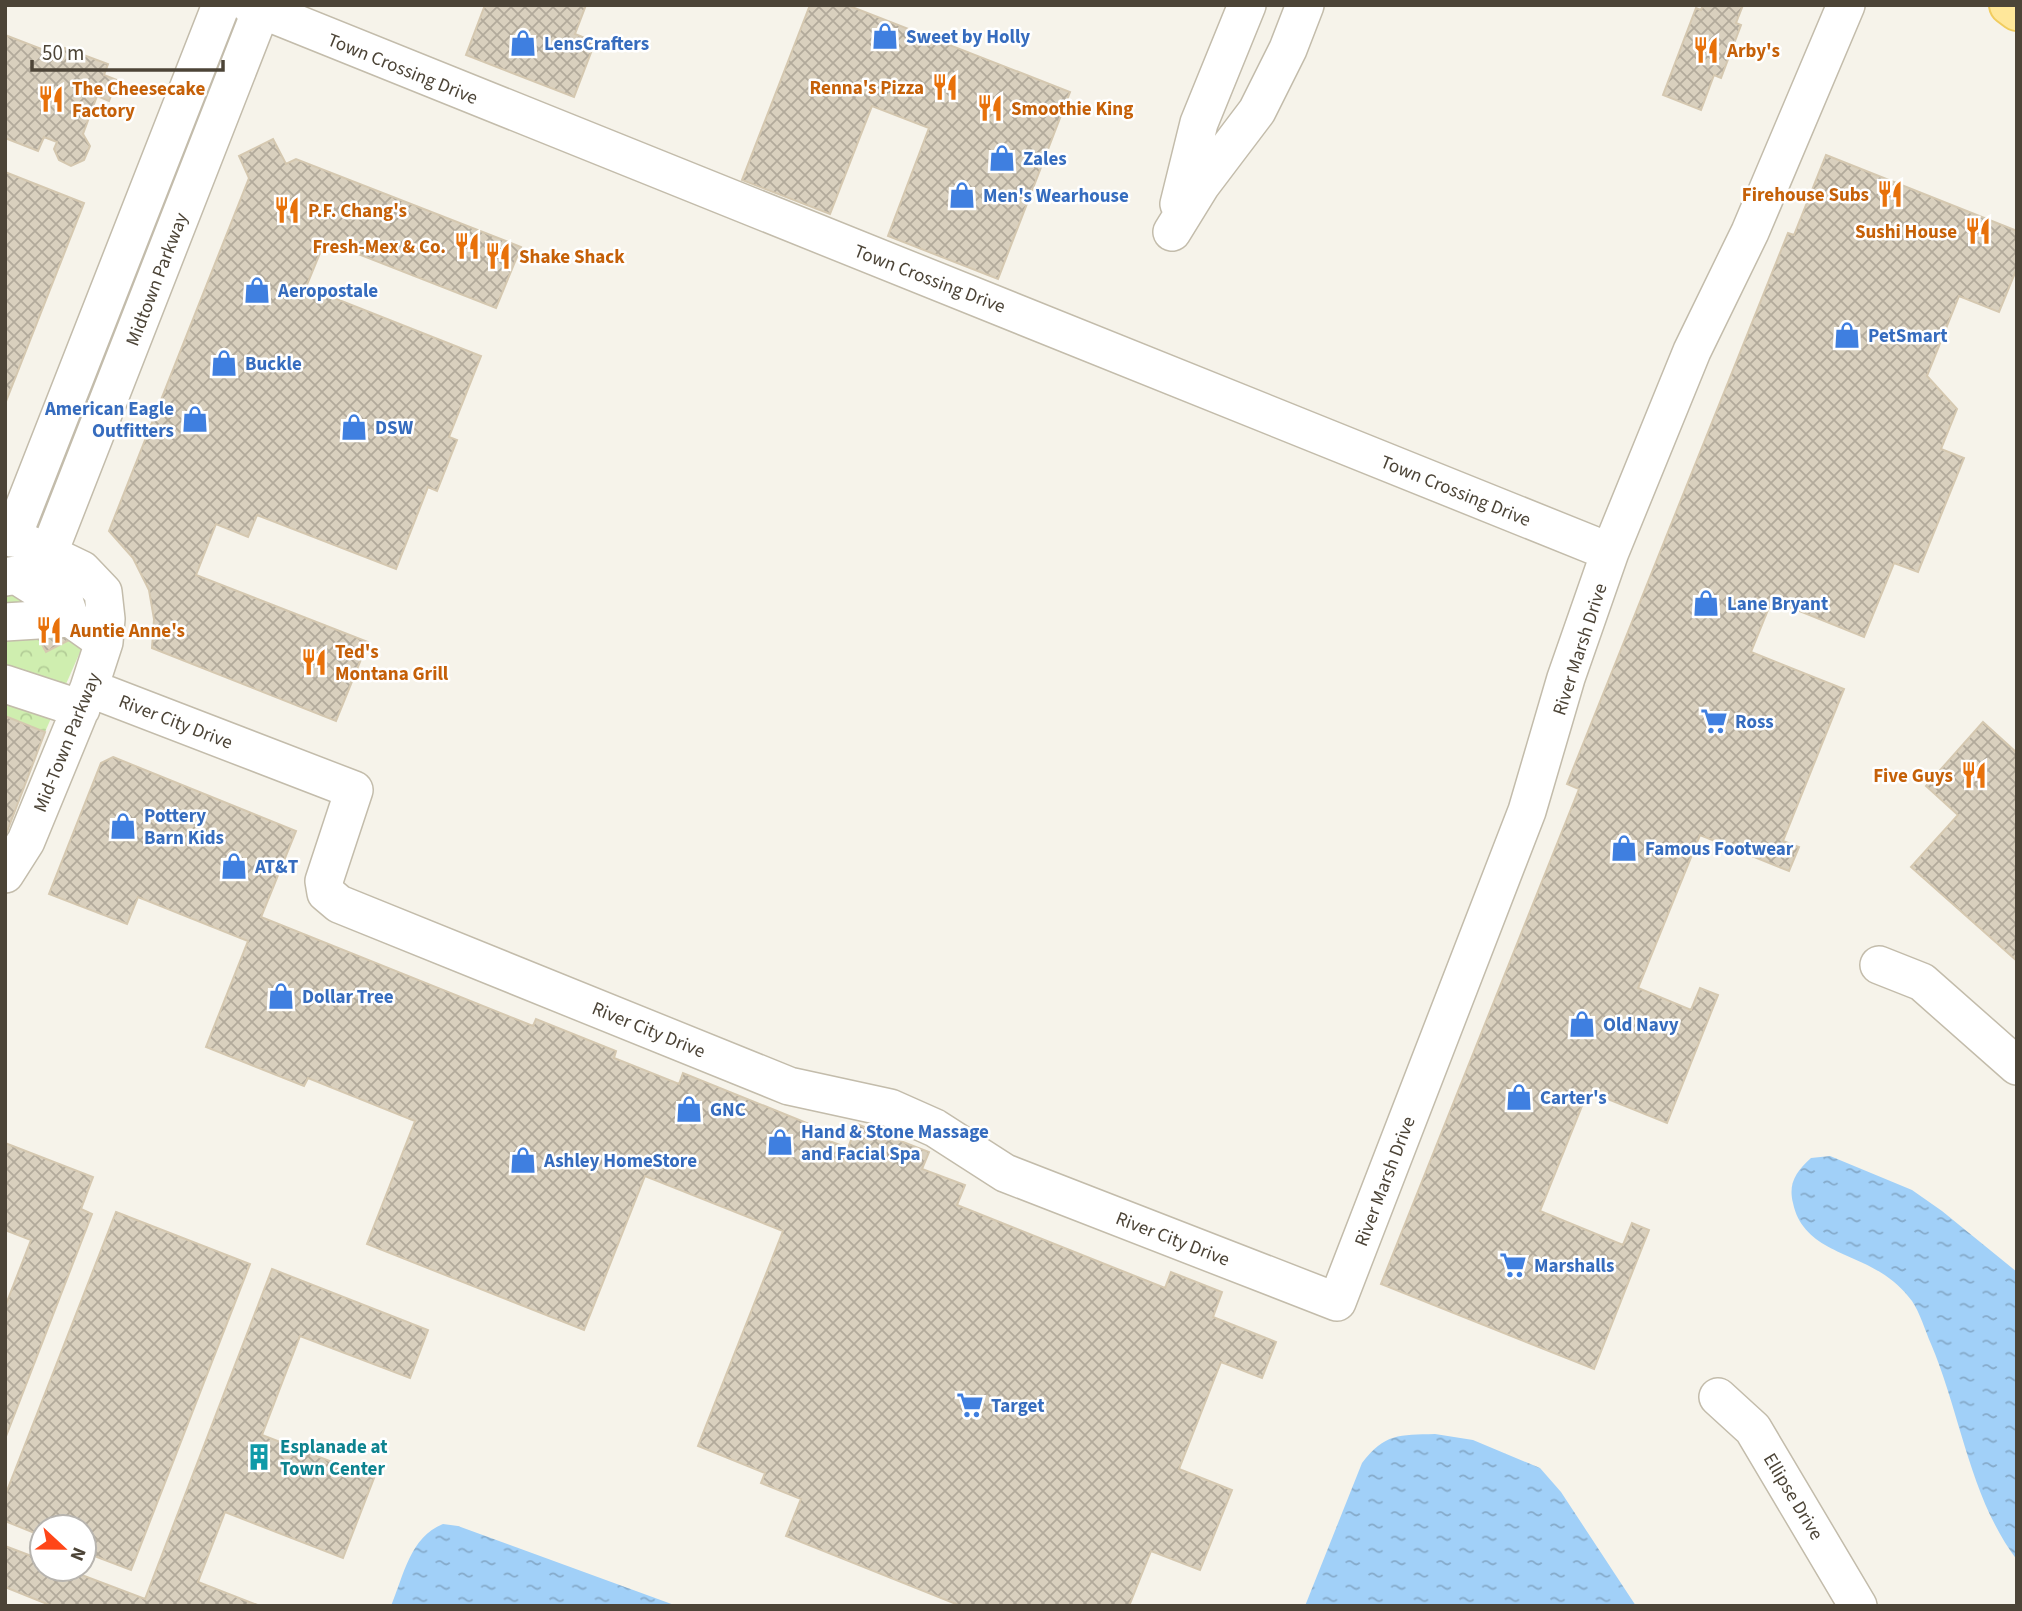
<svg xmlns="http://www.w3.org/2000/svg" width="2022" height="1611" font-family="'Source Sans 3',sans-serif">
<style>
.park{fill:url(#park-crowns)}
.water{fill:url(#water-ripples)}
.building{fill:url(#building-cross-hatch);stroke:#d5c8b0;stroke-width:2}
.lines{fill:none;stroke-linecap:round;stroke-linejoin:round}
.minor-casing{stroke:#c3bcab;stroke-width:40}
.major-casing{stroke:#f1cc5e;stroke-width:42}
.minor{stroke:#fff;stroke-width:37}
.major{stroke:#ffe79a;stroke-width:38}
.labels{text-anchor:middle;stroke-width:5;stroke-linejoin:round;paint-order:stroke}
.shop-label{font-size:19px;font-weight:bold;fill:#366cbe;stroke:#fff;text-anchor:start}
.food-label{font-size:19px;font-weight:bold;fill:#c56008;stroke:#fff;text-anchor:start}
.street-label{font-size:19px;fill:#4c4437;stroke:#fff}
.culture-label{font-size:19px;font-weight:bold;fill:#0d838f;stroke:#fff;text-anchor:start}
</style>
<defs>
<pattern id="park-crowns" width="20" height="18" patternUnits="userSpaceOnUse" patternTransform="scale(1.75)"><rect width="20" height="18" fill="#cfeeaf"/><path d="M2 6a3 3 0 1 1 6 0M12 15a3 3 0 1 1 6 0" fill="none" stroke="#b3cd97"/></pattern>
<pattern id="water-ripples" width="26" height="14" patternUnits="userSpaceOnUse" patternTransform="scale(1.75)"><rect width="26" height="14" fill="#a1d0f8"/><path d="M2 4q2-2 4 0t4 0M15 11q2-2 4 0t4 0" fill="none" stroke="#85aaca"/></pattern>
<pattern id="building-cross-hatch" width="8" height="8" patternUnits="userSpaceOnUse" patternTransform="scale(1.75)"><rect width="8" height="8" fill="#d9d0be"/><path d="M0 0l8 8M0 8l8-8" fill="none" stroke="#b2aa9b"/></pattern>
</defs>
<rect width="100%" height="100%" fill="#f6f3ea"/>
<path class="park" d="M5,562L84,594L91,627L45,732L5,716Z"/>
<path class="water" d="M1830,1156L1912,1190L1942,1211L2017,1272V1560C1970,1498 1961,1415 1931,1344C1925,1330 1920,1313 1912,1301C1903,1289 1893,1280 1880,1272C1848,1252 1802,1247 1793,1203C1788,1183 1796,1172 1811,1158Z
M1435,1434L1473,1440L1540,1468L1561,1492L1636,1606H1305L1362,1463C1385,1433 1399,1435 1435,1434Z
M443,1524L458,1526L677,1606H391C404,1575 410,1537 443,1524Z"/>
<path class="building" d="M485,5H586L575,34L595,42L574,97L466,55Z
M810,5H847L1070,92L998,279L888,236L929,128L872,106L830,214L742,180Z
M1703,5H1743L1736,23L1741,25L1721,78L1714,75L1701,110L1663,95L1696,8L1701,10Z
M5,35L62,57L65,48L108,64L104,75L117,80L109,101L97,96L83,134L90,146L84,160L71,166L59,160L54,149L57,142L44,137L38,151L5,138Z
M273,139L286,164L296,159L521,247L496,308L325,241L306,287L481,356L449,437L457,440L437,491L428,487L396,569L257,515L248,537L216,524L196,575L368,642L336,721L152,648L154,619L149,590L133,558L109,531L249,178L239,156Z
M1826,155L2017,231V268L1999,312L1959,296L1927,376L1957,409L1941,449L1964,458L1918,572L1894,563L1864,637L1772,600L1751,652L1844,689L1783,841L1799,847L1789,871L1700,835L1638,988L1691,1010L1700,988L1718,995L1667,1123L1588,1091L1540,1211L1623,1245L1632,1223L1649,1230L1594,1369L1381,1284L1579,789L1567,784L1788,233L1794,235Z
M5,172L84,203L5,404Z
M52,608L69,640L46,652L29,620Z
M5,716L45,732L5,837Z
M1983,722L2017,753V961L1911,867L1958,815L1926,786Z
M113,757L296,831L261,917L533,1026L536,1019L616,1051L614,1058L679,1084L683,1073L824,1130L821,1138L848,1148L857,1124L929,1152L922,1169L965,1185L957,1205L1165,1288L1171,1272L1222,1292L1213,1317L1276,1342L1262,1378L1221,1362L1179,1469L1232,1490L1200,1570L1151,1551L1129,1606H961L786,1536L801,1499L761,1483L765,1473L698,1446L783,1231L645,1176L584,1330L367,1244L415,1121L308,1078L304,1086L206,1047L248,941L138,897L127,924L49,894L101,763Z
M5,1143L93,1177L81,1209L92,1214L5,1439V1307L31,1240L5,1230Z
M116,1212L250,1264L131,1570L84,1552V1527H42V1536L5,1521V1496Z
M272,1269L428,1330L410,1378L300,1336L262,1435L374,1478L343,1558L225,1512L198,1582L260,1606H52L5,1587V1546L42,1560V1569H66L145,1599Z"/>
<g class="lines">
<defs>
<path id="minor" d="M250,5L1610,552
M1179,204L1199,123L1247,5
M1172,232L1201,185L1257,111L1288,49L1305,5
M12,538L221,5
M49,552L263,5
M5,577L16,575L38,589L63,597L70,618L104,642
M5,622L70,618
M5,684L81,709
M89,688L354,790L324,881L326,893L339,904L789,1086L890,1108L935,1128L1005,1173L1337,1302L1527,811L1566,678L1610,552L1692,351L1750,232L1846,5
M5,874L26,841L89,688L104,642L106,619L103,592L82,570L26,543
M1879,965L1922,982L2017,1066
M1718,1397L1753,1429L1858,1606"/>
<path id="major" d="M2009,5L2017,11"/>
</defs>
<use href="#minor" class="minor-casing"/>
<use href="#major" class="major-casing"/>
<use href="#minor" class="minor"/>
<use href="#major" class="major"/>
</g>
<defs>
<symbol id="shop-bare" viewBox="-9 -9 18 18"><path d="M-5-2.5h2.3a2.7 3.5 0 0 1 5.4 0H5L5.5 6h-11ZM-1.5-2.5h3a1.5 2.3 0 0 0-3 0Z" fill="#3f7fe0" stroke="#fff" stroke-width="2.5" paint-order="stroke"/></symbol>
<symbol id="restaurant-bare" viewBox="-9 -9 18 18"><path d="M-5-6h1v4h1v-4h1v4h1v-4h1v5L-1.5 .5V6h-2V.5L-5-1ZM5-6V6H3V1.5H1.5Q1.5-4 5-6Z" fill="#e8710a" stroke="#fff" stroke-width="2.5" paint-order="stroke"/></symbol>
<symbol id="supermarket-bare" viewBox="-9 -9 18 18"><path d="M-6-5.5h2.5l.6 2H6L4.5 2H-2.5L-4.4-4H-6ZM-1.5 3.2a1.3 1.3 0 1 0 .1 0ZM3 3.2a1.3 1.3 0 1 0 .1 0Z" fill="#3f7fe0" stroke="#fff" stroke-width="2.5" paint-order="stroke"/></symbol>
<symbol id="building-bare" viewBox="-9 -9 18 18"><path d="M-4-6H4V6H1V3H-1V6H-4ZM-2.5-4.3h1.7v1.8h-1.7ZM.8-4.3h1.7v1.8H.8ZM-2.5-1h1.7V.8h-1.7ZM.8-1h1.7V.8H.8Z" fill="#0f9aa8" stroke="#fff" stroke-width="2.5" paint-order="stroke"/></symbol>
</defs>
<g fill-rule="evenodd">
<use href="#shop-bare" x="866" y="17" width="38" height="38"/>
<use href="#shop-bare" x="504" y="24" width="38" height="38"/>
<use href="#restaurant-bare" x="1687" y="31" width="38" height="38"/>
<use href="#restaurant-bare" x="926" y="68" width="38" height="38"/>
<use href="#restaurant-bare" x="32" y="80" width="38" height="38"/>
<use href="#restaurant-bare" x="971" y="89" width="38" height="38"/>
<use href="#shop-bare" x="983" y="139" width="38" height="38"/>
<use href="#restaurant-bare" x="1871" y="175" width="38" height="38"/>
<use href="#shop-bare" x="943" y="176" width="38" height="38"/>
<use href="#restaurant-bare" x="268" y="191" width="38" height="38"/>
<use href="#restaurant-bare" x="1959" y="212" width="38" height="38"/>
<use href="#restaurant-bare" x="448" y="227" width="38" height="38"/>
<use href="#restaurant-bare" x="479" y="237" width="38" height="38"/>
<use href="#shop-bare" x="238" y="271" width="38" height="38"/>
<use href="#shop-bare" x="1828" y="316" width="38" height="38"/>
<use href="#shop-bare" x="205" y="344" width="38" height="38"/>
<use href="#shop-bare" x="176" y="400" width="38" height="38"/>
<use href="#shop-bare" x="335" y="408" width="38" height="38"/>
<use href="#shop-bare" x="1687" y="584" width="38" height="38"/>
<use href="#restaurant-bare" x="30" y="611" width="38" height="38"/>
<use href="#restaurant-bare" x="295" y="643" width="38" height="38"/>
<use href="#supermarket-bare" x="1695" y="702" width="38" height="38"/>
<use href="#restaurant-bare" x="1955" y="756" width="38" height="38"/>
<use href="#shop-bare" x="104" y="807" width="38" height="38"/>
<use href="#shop-bare" x="1605" y="829" width="38" height="38"/>
<use href="#shop-bare" x="215" y="847" width="38" height="38"/>
<use href="#shop-bare" x="262" y="977" width="38" height="38"/>
<use href="#shop-bare" x="1563" y="1005" width="38" height="38"/>
<use href="#shop-bare" x="1500" y="1078" width="38" height="38"/>
<use href="#shop-bare" x="670" y="1090" width="38" height="38"/>
<use href="#shop-bare" x="761" y="1123" width="38" height="38"/>
<use href="#shop-bare" x="504" y="1141" width="38" height="38"/>
<use href="#supermarket-bare" x="1494" y="1246" width="38" height="38"/>
<use href="#supermarket-bare" x="951" y="1386" width="38" height="38"/>
<use href="#building-bare" x="240" y="1438" width="38" height="38"/>
</g>
<g class="labels">
<g class="shop-label">
<text x="906" y="43">Sweet by Holly</text>
<text x="544" y="50">LensCrafters</text>
<text x="1023" y="165">Zales</text>
<text x="983" y="202">Men's Wearhouse</text>
<text x="278" y="297">Aeropostale</text>
<text x="1868" y="342">PetSmart</text>
<text x="245" y="370">Buckle</text>
<text x="174" y="415" text-anchor="end">American Eagle<tspan x="174" dy="22">Outfitters</tspan></text>
<text x="375" y="434">DSW</text>
<text x="1727" y="610">Lane Bryant</text>
<text x="1735" y="728">Ross</text>
<text x="144" y="822">Pottery<tspan x="144" dy="22">Barn Kids</tspan></text>
<text x="1645" y="855">Famous Footwear</text>
<text x="255" y="873">AT&amp;T</text>
<text x="302" y="1003">Dollar Tree</text>
<text x="1603" y="1031">Old Navy</text>
<text x="1540" y="1104">Carter's</text>
<text x="710" y="1116">GNC</text>
<text x="801" y="1138">Hand &amp; Stone Massage<tspan x="801" dy="22">and Facial Spa</tspan></text>
<text x="544" y="1167">Ashley HomeStore</text>
<text x="1534" y="1272">Marshalls</text>
<text x="991" y="1412">Target</text>
</g>
<g class="food-label">
<text x="1727" y="57">Arby's</text>
<text x="924" y="94" text-anchor="end">Renna's Pizza</text>
<text x="72" y="95">The Cheesecake<tspan x="72" dy="22">Factory</tspan></text>
<text x="1011" y="115">Smoothie King</text>
<text x="1869" y="201" text-anchor="end">Firehouse Subs</text>
<text x="308" y="217">P.F. Chang's</text>
<text x="1957" y="238" text-anchor="end">Sushi House</text>
<text x="446" y="253" text-anchor="end">Fresh-Mex &amp; Co.</text>
<text x="519" y="263">Shake Shack</text>
<text x="70" y="637">Auntie Anne's</text>
<text x="335" y="658">Ted's<tspan x="335" dy="22">Montana Grill</tspan></text>
<text x="1953" y="782" text-anchor="end">Five Guys</text>
</g>
<g class="street-label">
<text transform="translate(403 68) rotate(22)" y="7">Town Crossing Drive</text>
<text transform="translate(930 278) rotate(21)" y="7">Town Crossing Drive</text>
<text transform="translate(156 279) rotate(-69)" y="7">Midtown Parkway</text>
<text transform="translate(1456 490) rotate(22)" y="7">Town Crossing Drive</text>
<text transform="translate(1579 649) rotate(-72)" y="7">River Marsh Drive</text>
<text transform="translate(176 721) rotate(21)" y="7">River City Drive</text>
<text transform="translate(66 742) rotate(-68)" y="7">Mid-Town Parkway</text>
<text transform="translate(649 1029) rotate(22)" y="7">River City Drive</text>
<text transform="translate(1384 1181) rotate(-69)" y="7">River Marsh Drive</text>
<text transform="translate(1173 1238) rotate(21)" y="7">River City Drive</text>
<text transform="translate(1794 1496) rotate(59)" y="7">Ellipse Drive</text>
</g>
<g class="culture-label">
<text x="280" y="1453">Esplanade at<tspan x="280" dy="22">Town Center</tspan></text>
</g>
</g>
<rect width="2022" height="1611" fill="none" stroke="#4c4437" stroke-width="14"/>
<g transform="translate(63 1548) rotate(112)"><circle r="33" fill="#ffffff" stroke="#b7b4af" stroke-width="2"/>
<path d="M0-5L12 26L0 18L-12 26Z" fill="#ff4618"/>
<text y="-10" font-size="19" font-weight="bold" text-anchor="middle" fill="#4c4437">N</text>
</g>
<path d="M32 60v10h191v-10" fill="none" stroke="#4c4437" stroke-width="3.5"/>
<text x="42" y="60" font-size="21" fill="#4c4437" stroke="#ffffff" stroke-width="5" paint-order="stroke">50 m</text>
</svg>
